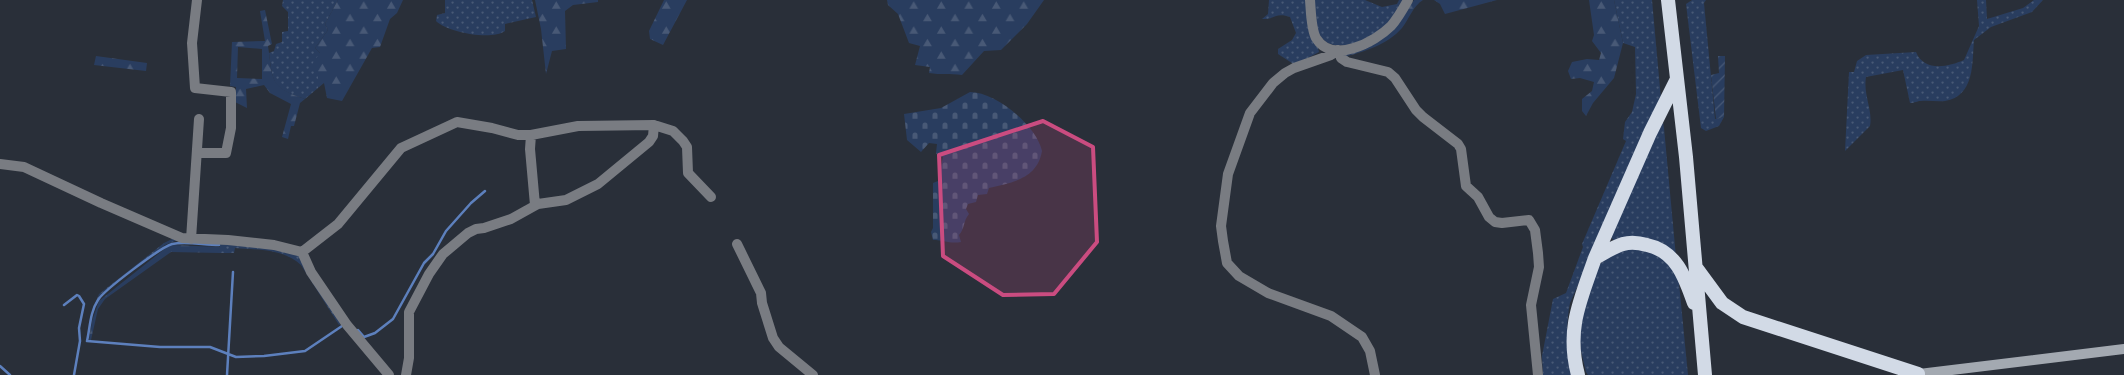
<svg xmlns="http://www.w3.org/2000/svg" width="2124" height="375" font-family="'Golos Text',sans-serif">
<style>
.grass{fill:url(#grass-dots)}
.forest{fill:url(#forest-firs);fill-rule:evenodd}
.cemetery{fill:url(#cemetery-stones)}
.garden{fill:url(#garden-furrows)}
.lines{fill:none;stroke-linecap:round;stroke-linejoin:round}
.stream{stroke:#5d80bd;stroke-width:2.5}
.minor{stroke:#797c82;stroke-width:10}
.secondary{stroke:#a3a9b1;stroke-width:10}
.trunk{stroke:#d2dae6;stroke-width:14}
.marked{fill:#ca4c80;fill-opacity:0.2;stroke:#ca4c80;stroke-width:4;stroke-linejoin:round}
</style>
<defs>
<pattern id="grass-dots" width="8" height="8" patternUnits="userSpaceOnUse" patternTransform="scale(1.25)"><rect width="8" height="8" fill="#293d5f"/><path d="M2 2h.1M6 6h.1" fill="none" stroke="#485976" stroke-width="1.8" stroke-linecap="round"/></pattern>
<pattern id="forest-firs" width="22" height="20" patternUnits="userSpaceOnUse" patternTransform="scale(1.25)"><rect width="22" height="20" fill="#293d5f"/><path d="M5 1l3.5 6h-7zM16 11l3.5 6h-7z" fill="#485976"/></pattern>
<pattern id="cemetery-stones" width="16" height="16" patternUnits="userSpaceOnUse" patternTransform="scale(1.25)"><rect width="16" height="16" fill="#293d5f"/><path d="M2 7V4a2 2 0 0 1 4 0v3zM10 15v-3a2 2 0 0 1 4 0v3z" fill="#485976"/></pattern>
<pattern id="garden-furrows" width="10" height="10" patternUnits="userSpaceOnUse" patternTransform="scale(1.25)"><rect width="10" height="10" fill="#293d5f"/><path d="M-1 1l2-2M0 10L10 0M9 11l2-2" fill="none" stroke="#485976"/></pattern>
</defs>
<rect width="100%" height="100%" fill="#292f39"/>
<path class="grass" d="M283,0H338L325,24L328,30L315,48L320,53L318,88L305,99C273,88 273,85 269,53L274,51L276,44L282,42V32L288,31V12L282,6Z
M445,0H532L536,17L505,24V31C491,41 447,32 436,21L437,15L445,13Z
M1269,0H1307L1319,52L1295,65L1278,54V49L1292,40L1296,33L1290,17C1275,12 1275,20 1262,19L1268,14Z
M1313,0H1365L1382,7L1397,4L1399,0H1405C1400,7 1396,17 1390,23C1377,38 1332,59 1319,34C1314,25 1315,10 1313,0Z
M1614,0H1652L1661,99L1570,303C1565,327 1568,351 1571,375H1543L1542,356L1553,299L1566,293L1583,247L1582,244L1626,141L1623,139L1625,122L1632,112L1636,94L1635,47L1623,43Z
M1692,0H1706L1704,3L1715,119L1724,117L1719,126L1706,131L1701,128L1686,4Z
M1977,0H1986L1987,19L2023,8L2034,0H2043L2032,12L1991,27L1974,40C1972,63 1975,96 1945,101C1937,102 1929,100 1921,101C1917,101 1915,103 1910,103L1903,70L1866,77C1863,95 1873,110 1870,126L1845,151L1849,72H1854L1857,61L1866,55L1916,52C1924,72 1948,67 1964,60L1979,26Z
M1662,116L1664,128L1676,257L1615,242L1609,235Z
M174,238L221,241L299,254L342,323L339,325L301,265C285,249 257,250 235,248L234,253H220V244L175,241L165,245L102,293L94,306L99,294L164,243Z
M1634,248L1656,253L1678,273L1688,375H1588L1586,372L1581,351L1578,324L1599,265L1613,252Z"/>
<path class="forest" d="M338,0H403L397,13L390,19L380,47L372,48L342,101L327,98L324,83L318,88V73L310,67L320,53L315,48L328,30L325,24Z
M535,0H598V2L573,5L565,11L566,49L552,51L546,74L541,29Z
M664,0H687L663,45L650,39L649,31Z
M887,0H1044L1027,24L1001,50L984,51L962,75C950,73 941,75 929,73L930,67L915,65L920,46L909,43L898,14L888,5Z
M1414,0H1423C1413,6 1409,19 1402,28C1387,45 1364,52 1343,57L1341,53L1393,30Z
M1434,0H1497L1445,14L1440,4Z
M1589,0H1614L1623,43L1614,78L1593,103L1586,116L1582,111V99L1592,91L1594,82L1580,78L1571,79L1568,71L1572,62L1587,59L1599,60L1601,53L1592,41L1594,35Z
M265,10L272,44L268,46C273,80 269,87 305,99L300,103L294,126H291L288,139L282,137L291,104L270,93L264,85L246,89L247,108L235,102L236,87L230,86L232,42L265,41L260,11ZM238,47L262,49V79L237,78Z
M96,56L147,63L146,71L94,65Z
M172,245L220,247V253L171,252L105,299L98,309L91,340H89L92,321L99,301L167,247Z"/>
<path class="cemetery" d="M970,92C996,92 1037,126 1042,151C1037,179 1013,182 989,188L987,194L978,195L976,202L968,204L966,209L969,214C963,221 965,228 959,235L961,242C950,244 944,240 933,240L931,232L933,228V183L938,181L943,157L938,156L936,153L937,144L929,143L921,152L907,140L904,114L941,108Z"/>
<path class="garden" d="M1718,56H1725L1724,117L1716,119L1711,75L1719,73Z"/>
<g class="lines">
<path class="stream" d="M219,245C204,245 186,241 172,244C161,247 104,290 98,300C90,312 90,328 87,341L160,347H210L236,357L264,356L305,351L342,326
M64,305L77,295L79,296L84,304L79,328L80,341L74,375
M358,330L364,337L375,333L393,319L424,263L433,254L446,231L471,203L485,191
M0,366L10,375
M227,375L233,272"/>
<path class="minor" d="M197,0L192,43L195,88L231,92V128L226,153H197
M1310,0C1311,11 1311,29 1316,38C1332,65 1375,42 1391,26C1398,18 1403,9 1408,0
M531,135L530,149L535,205
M0,164L24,167L101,203L182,238L228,240L274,245L302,252L311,272L347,325L389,375
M191,239L199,119
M737,244L761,293L762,303L773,338L779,347L813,375
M302,252L338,224L401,148L457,122L492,128L518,135H531L578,126L654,125L673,131L683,141L687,147L688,173L711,197
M406,375L409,358V312L429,274L443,254L468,233L476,229L484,228L511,219L538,204L566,200L598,184L649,142L653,136L654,125
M1375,375L1370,351L1362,337L1331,316L1268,293L1239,276L1227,263L1223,241L1221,226L1228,174L1250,113L1273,83L1285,73L1294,68L1331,55L1338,50L1341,58L1347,62L1388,72L1395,78L1416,110L1423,117L1458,144L1461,149L1466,186L1478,197L1489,217L1495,222L1502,223L1529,220L1535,230L1538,253L1539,267L1531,305L1538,375"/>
<path class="secondary" d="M1911,375L2124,349"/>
<path class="trunk" d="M1668,0L1686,157L1705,375
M1676,81L1650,133L1595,258C1604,253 1613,247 1623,244C1630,242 1640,243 1647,245C1676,251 1685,277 1694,303
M1697,269L1722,303L1743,317L1918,374
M1578,375C1566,329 1580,301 1595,258"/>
</g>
<path class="marked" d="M1043,121L1093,147L1097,242L1054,294L1003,295L943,256L939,155Z"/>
</svg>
